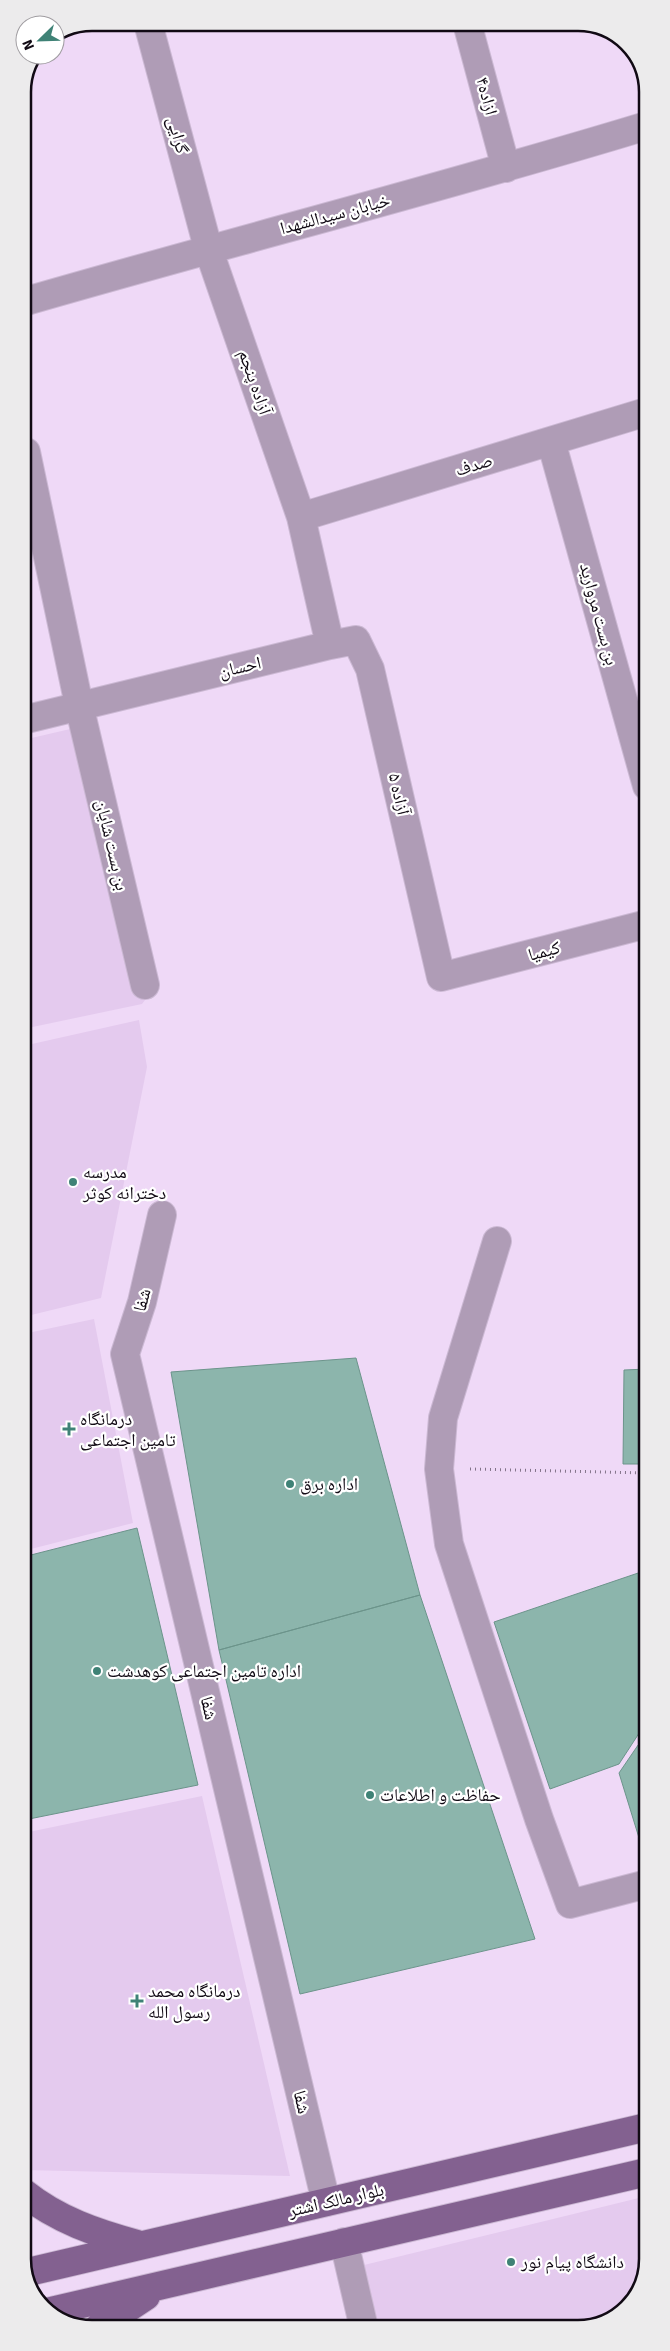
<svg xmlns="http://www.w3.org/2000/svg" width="670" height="2351" font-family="Signika,'Noto Naskh Arabic',sans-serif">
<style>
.built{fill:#e4caee}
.building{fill:#8cb5ac;stroke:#6c948b}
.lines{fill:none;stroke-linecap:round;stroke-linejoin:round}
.minor-casing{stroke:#cbb8d3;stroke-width:30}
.major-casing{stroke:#cbb8d3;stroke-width:30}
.path{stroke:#837489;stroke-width:3;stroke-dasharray:1 4;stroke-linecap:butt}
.minor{stroke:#af9cb6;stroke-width:28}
.major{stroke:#836190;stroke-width:28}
.poi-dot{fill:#3f8276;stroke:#fff;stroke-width:2}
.labels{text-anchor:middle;stroke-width:4.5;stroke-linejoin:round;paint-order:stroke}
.street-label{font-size:18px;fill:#110a14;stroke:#fff}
.poi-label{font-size:18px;fill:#110a14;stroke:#fff;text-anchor:start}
.rim{fill:none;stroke:#110a14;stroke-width:2.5}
</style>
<rect width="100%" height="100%" fill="#efd9f7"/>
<path class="built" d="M96,723L152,991L142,1004L23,1029V740Z
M139,1020L147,1067L101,1298L23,1317V1046Z
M94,1319L133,1523L23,1551V1334Z
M202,1796L290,2176L24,2170V1833Z
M647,2196V2259L630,2305L592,2327L379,2328L364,2265Z"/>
<path class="building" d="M356,1358L420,1595L219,1650L171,1372Z
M647,1369V1464H623L624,1370Z
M137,1528L198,1785L24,1820L23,1557Z
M647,1570V1721L619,1764L550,1789L494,1622Z
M420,1595L535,1939L300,1994L219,1650Z
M647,1732V1839L640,1841L619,1773Z"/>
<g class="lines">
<defs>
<path id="minor" d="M467,23L506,168
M23,302C230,242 439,189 646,126
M551,441L647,786
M26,452L79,705L145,985
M301,517L646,412
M330,645L356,640L370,669L441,977L647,924
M23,720L330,645L301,517L208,248L148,23
M162,1215L142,1302L125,1354L326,2202
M497,1241L443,1418L439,1469L449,1544L539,1819L570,1904L647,1884
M344,2242L364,2328"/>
<path id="major" d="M24,2193C58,2220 96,2233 137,2244
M24,2273L647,2127
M47,2312L647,2172
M98,2328L146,2296"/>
</defs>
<use href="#minor" class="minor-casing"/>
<use href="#major" class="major-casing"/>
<path class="path" d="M470,1469L647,1473"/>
<use href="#minor" class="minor"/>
<use href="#major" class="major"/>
</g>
<g class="poi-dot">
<circle cx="73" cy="1182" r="5"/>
<path d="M66.5 1421.5h5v5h5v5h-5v5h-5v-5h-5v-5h5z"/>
<circle cx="290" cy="1484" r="5"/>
<circle cx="97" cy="1671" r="5"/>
<circle cx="370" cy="1795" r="5"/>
<path d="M134.5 1993.5h5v5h5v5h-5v5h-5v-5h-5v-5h5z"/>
<circle cx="511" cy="2262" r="5"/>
</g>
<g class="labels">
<g class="street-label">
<text transform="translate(487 96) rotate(75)" y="6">ازاده۴</text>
<text transform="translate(178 135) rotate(75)" y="6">گرایی</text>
<text transform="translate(335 214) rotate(-15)" y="6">خیابان سیدالشهدا</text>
<text transform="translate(255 382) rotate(71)" y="6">آزاده پنجم</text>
<text transform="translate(474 465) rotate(-17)" y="6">صدف</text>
<text transform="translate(599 614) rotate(75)" y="6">بن بست مروارید</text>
<text transform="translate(240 667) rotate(-13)" y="6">احسان</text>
<text transform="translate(399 794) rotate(77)" y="6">آزاده ۵</text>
<text transform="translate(112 845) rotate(77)" y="6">بن بست شایان</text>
<text transform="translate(544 951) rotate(-15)" y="6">کیمیا</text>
<text transform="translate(142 1300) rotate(-75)" y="6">شفا</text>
<text transform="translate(209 1708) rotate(77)" y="6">شفا</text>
<text transform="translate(302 2102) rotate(77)" y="6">شفا</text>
<text transform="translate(336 2200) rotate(-13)" y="6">بلوار مالک اشتر</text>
</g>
<g class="poi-label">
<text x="83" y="1178">مدرسه<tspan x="83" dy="21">دخترانه کوثر</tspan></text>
<text x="80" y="1425">درمانگاه<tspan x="80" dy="21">تامین اجتماعی</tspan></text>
<text x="300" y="1490">اداره برق</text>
<text x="107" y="1677">اداره تامین اجتماعی کوهدشت</text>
<text x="380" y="1801">حفاظت و اطلاعات</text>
<text x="148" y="1997">درمانگاه محمد<tspan x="148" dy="21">رسول الله</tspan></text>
<text x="521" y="2268">دانشگاه پیام نور</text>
</g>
</g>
<path d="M0 0H670V2351H0ZM92 31H578A61 61 0 0 1 639 92V2259A61 61 0 0 1 578 2320H92A61 61 0 0 1 31 2259V92A61 61 0 0 1 92 31Z" fill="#ecebec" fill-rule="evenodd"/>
<path class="rim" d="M92 31H578A61 61 0 0 1 639 92V2259A61 61 0 0 1 578 2320H92A61 61 0 0 1 31 2259V92A61 61 0 0 1 92 31Z"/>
<g transform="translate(40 40) rotate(247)"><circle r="24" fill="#ffffff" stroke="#a09da1"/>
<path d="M0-4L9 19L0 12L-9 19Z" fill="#3f8276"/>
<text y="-8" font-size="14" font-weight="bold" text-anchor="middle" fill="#110a14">N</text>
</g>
</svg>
